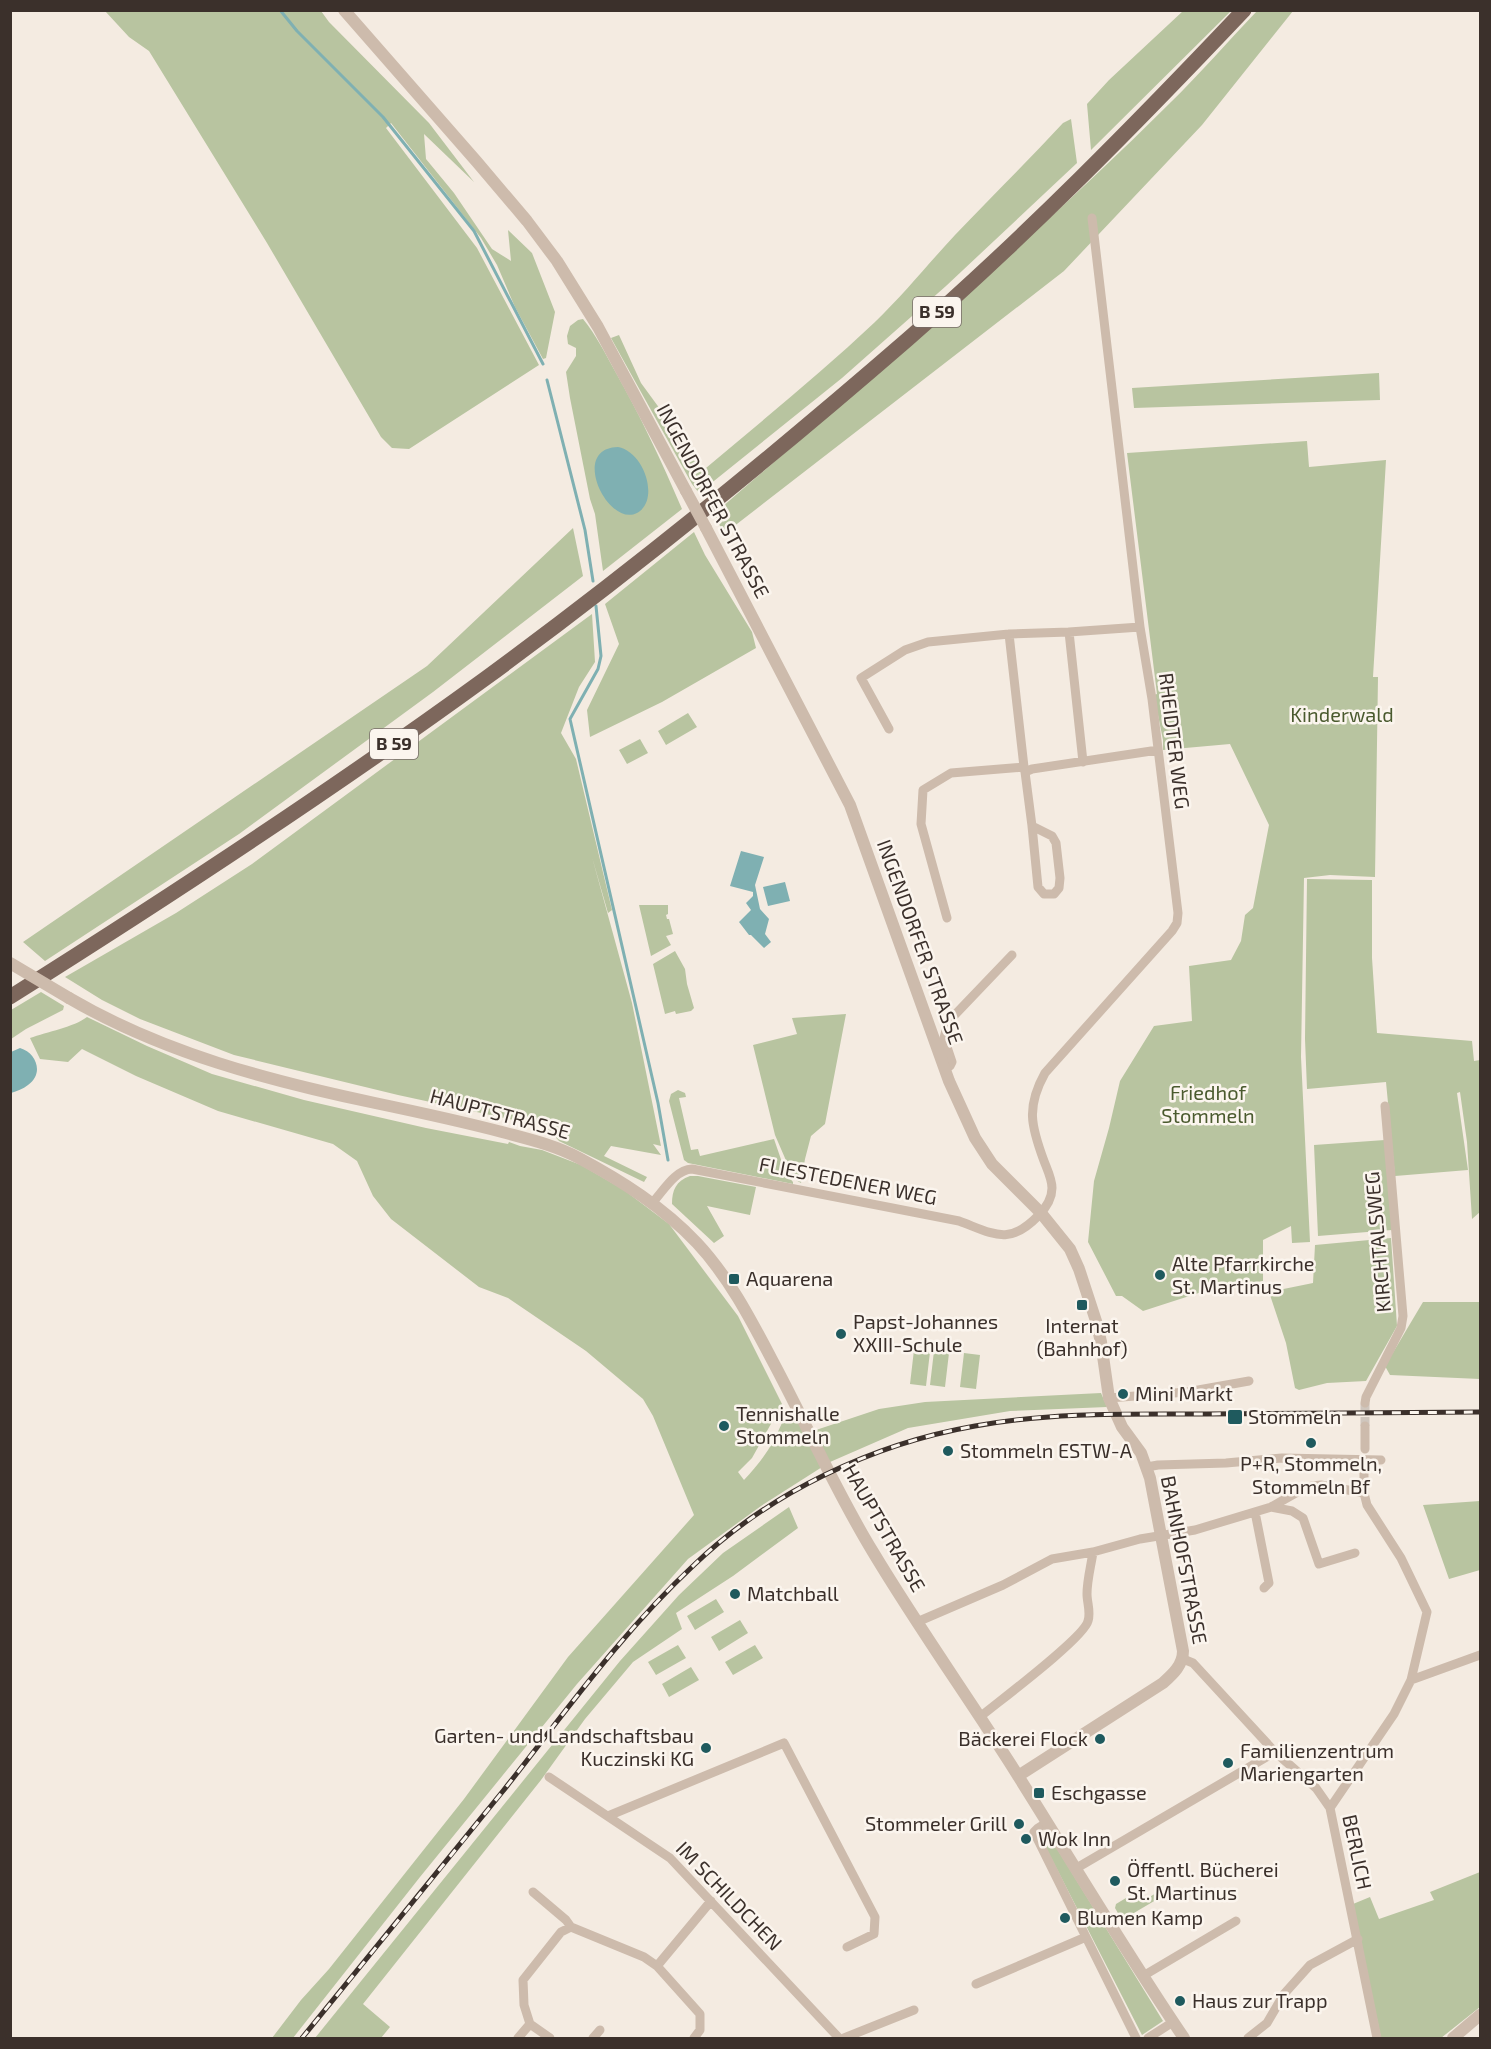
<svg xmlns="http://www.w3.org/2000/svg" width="1491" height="2049" font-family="'Exo 2',sans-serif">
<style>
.green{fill:#b8c4a0}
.water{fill:#7fb0b2}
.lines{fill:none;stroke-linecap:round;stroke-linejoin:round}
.stream{stroke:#7fb0b2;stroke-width:3}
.minor-tunnel{stroke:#cfc6bd;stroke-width:9;stroke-dasharray:9 4.5;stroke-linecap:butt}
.minor{stroke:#cdbbac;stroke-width:9}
.tertiary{stroke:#cdbbac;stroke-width:12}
.primary{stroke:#7d675c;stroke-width:15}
.rail-casing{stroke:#3b302b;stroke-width:5}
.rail{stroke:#fbf5ee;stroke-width:3;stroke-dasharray:9;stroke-linecap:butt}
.tertiary-bridge{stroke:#cdbbac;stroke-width:12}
.poi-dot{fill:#1f5a5e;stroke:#fbf5ee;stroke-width:2}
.labels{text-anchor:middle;stroke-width:5;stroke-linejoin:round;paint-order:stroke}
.shield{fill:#fbf5ee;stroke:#756b66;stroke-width:1.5}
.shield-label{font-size:18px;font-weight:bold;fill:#3b302b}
.street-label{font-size:20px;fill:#3b302b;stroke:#fbf5ee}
.park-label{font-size:20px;fill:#4a5a2e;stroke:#fbf5ee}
.poi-label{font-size:20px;fill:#3b302b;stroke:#fbf5ee;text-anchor:start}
</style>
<rect width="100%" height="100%" fill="#f4ebe1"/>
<path class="green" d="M105,11H321L329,22L429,123L474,182L424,134L426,159L454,193L492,249L511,261L508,230L532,253L555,312L546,358L543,359L515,307L497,265L481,238L391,123L386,128L477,248L539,365L409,449L392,448L381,437L267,243L149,51L129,37Z
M1183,11H1231L1091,150L1087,104L1109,80Z
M1257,11H1293L1202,125L1064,271L724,534L714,514C869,380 1025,247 1170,103C1200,74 1228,41 1257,11Z
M1071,119L1077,163L946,286L842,378L699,493L692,484L611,338L619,335L641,383L660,409L688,457L706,468C763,420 821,373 875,322C904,294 928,264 955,235C991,197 1028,161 1063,123Z
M583,319C596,335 605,353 615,371C640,415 662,462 682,509L603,571L595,514L590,499L570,398L566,372L576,356V348L568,344L567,336L570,326L578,320Z
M1379,373L1380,400L1134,408L1132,388Z
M1307,441L1309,467L1386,460L1373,677H1378L1375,877L1330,875L1304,878L1301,1057L1310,1242L1292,1243L1291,1226L1263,1240V1281L1211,1289L1143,1311L1122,1296H1116L1088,1242L1094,1181L1109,1128L1120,1081L1154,1026L1192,1021L1189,966L1231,960L1241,941L1245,915L1253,908L1269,825L1230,744L1163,750V740L1154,695L1157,694L1127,453Z
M573,528L583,576L433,692L239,834L45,961L23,942L427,666Z
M694,532L705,555L752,632L756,648L662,702L590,737L587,710L619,644L605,604Z
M592,614L595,662L579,687L561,733L576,759L612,910L608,913L592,857L632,1003L661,1146L653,1144L661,1155L611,1146L604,1156L647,1177L644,1182L559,1141L546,1127L398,1095L234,1055L140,1019L102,1000L65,977L176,913L252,864Z
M688,713L697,727L666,745L658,731Z
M640,739L648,753L627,764L619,750Z
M1307,879L1372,880V958L1377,1033L1472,1041L1474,1061L1480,1060V1212L1472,1219L1467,1142L1460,1092L1457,1093L1468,1170L1395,1176L1386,1082L1307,1089L1305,1039Z
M639,905H668V914L666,915L667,919H669L673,934L666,936L671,945L651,956Z
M675,951L685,969L687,984L694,1008L691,1011L676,1014L675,1011L665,1014L653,964Z
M41,992L64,1006L63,1010L26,1029L11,1039V1010Z
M846,1014L825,1124L811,1136L805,1159L801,1183L794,1179L775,1135L753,1045L797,1034L792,1018Z
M87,1017L147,1046L212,1074L304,1100L426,1128L508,1144L509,1142L520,1146L542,1150L581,1165L624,1190L669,1224L738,1316L782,1404L752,1458L738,1472L744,1480C755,1468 765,1456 773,1442C779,1432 781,1420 790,1413L799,1424L813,1452L823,1447L816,1430L879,1409L925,1402L1101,1393L1107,1407L1010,1411L908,1428L830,1462L761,1506L688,1559L577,1684L420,1877L293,2038H272L301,2000L329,1969L464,1799L568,1657L694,1515L653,1416L643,1399L586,1351L508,1298L479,1287L391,1219L373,1196L357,1161L333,1144L218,1111L136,1076L82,1049L68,1062L40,1059L30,1038C47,1032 74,1027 87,1017Z
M678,1090L685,1093L686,1097L679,1098L691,1150L698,1149L700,1156L774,1139L786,1174L793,1182V1184L688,1163L684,1160L669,1101L671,1094Z
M1385,1140L1392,1230L1318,1236L1314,1145Z
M690,1176H698L756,1187L750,1215L707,1206L724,1236L714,1243L672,1204C672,1190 676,1181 690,1176Z
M1391,1238L1397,1326L1366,1381L1327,1383L1299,1390L1295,1388L1286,1343L1269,1292L1313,1283L1315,1245Z
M1423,1302H1480V1379L1390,1375L1385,1366Z
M914,1350L930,1352L926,1386L910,1384Z
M934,1351L949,1353L945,1387L930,1385Z
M964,1353L980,1355L976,1389L960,1387Z
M1480,1501V1570L1449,1579L1423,1505Z
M789,1507L798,1528L733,1576L676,1613L682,1629L633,1662L585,1719L541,1780L363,2004L390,2027L381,2038H315L620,1661L679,1595L723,1553Z
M716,1599L724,1612L695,1630L687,1616Z
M740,1620L748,1633L719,1651L711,1637Z
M678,1645L686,1658L656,1675L648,1662Z
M755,1645L763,1658L733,1675L725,1662Z
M691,1667L699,1680L669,1697L662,1684Z
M1048,1834L1163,2021L1142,2035L1042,1840Z
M1480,1872V2007L1441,2038H1381L1353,1904L1370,1897L1379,1919L1434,1900L1430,1892Z
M1136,1892L1138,1894L1142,1892L1146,1899L1158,1892L1161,1897L1122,1920L1115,1908L1116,1904Z"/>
<path class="water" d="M618,447C645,452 660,501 637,513C608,528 569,448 618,447Z
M741,851L764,857L755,885L760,909L769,919L765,934L771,942L764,948L751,935H749L739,922L751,910L746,903L753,896V892L730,886Z
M785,882L790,901L768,906L763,887Z
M20,1048C37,1053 44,1074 28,1085C23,1089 17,1091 11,1093V1052Z"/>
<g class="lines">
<path class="stream" d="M280,10L297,31L383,117L474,231L543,364
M547,380L585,530L593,581
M596,606L601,656L598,669L570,719L658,1103L668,1160"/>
<path class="minor-tunnel" d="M1365,1426V1403"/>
<path class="minor" d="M1069,632L1083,762
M1009,634L1024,767
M889,729L861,678L905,650L928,642L1009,634L1069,632L1140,627
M1032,826L1038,887L1044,894H1054L1059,888L1060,878L1056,843L1052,836L1032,826L1025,772L1032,769L1158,750
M947,918L921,824L923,790L951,773L1024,767L1025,772
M945,1069L950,1066L952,1062L944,1038L948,1022L1012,955
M653,1202C664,1190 675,1170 692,1169L959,1221C994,1234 1009,1246 1038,1216C1046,1208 1052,1199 1052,1188C1052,1179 1047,1169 1044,1161C1031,1126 1026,1107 1045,1073L1172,931L1177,923L1178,913L1152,699L1140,627L1092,218
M1109,1398L1187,1392L1249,1381
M1365,1403L1366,1397L1401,1328L1403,1316L1385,1106
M1365,1449V1426
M1147,1467L1158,1465L1226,1463L1282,1458L1381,1460
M1271,1507L1292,1511L1303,1518L1319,1564L1355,1553
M1255,1512L1269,1583L1264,1588
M917,1622L1003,1585L1052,1559L1093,1552L1140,1539L1195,1530L1271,1507L1301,1490L1312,1486L1321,1485L1364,1493
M1183,1659L1193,1663L1275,1752L1316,1788L1330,1808L1377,2038
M1411,1680L1480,1655
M980,1717C998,1702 1084,1638 1088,1621C1091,1612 1087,1603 1087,1594C1087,1580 1091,1566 1093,1552
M549,1777L670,1858L839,2038
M1330,1808L1394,1714L1411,1680L1427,1612L1401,1558L1367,1505L1364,1493V1471
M608,1816L784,1743L875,1917L874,1934L847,1947
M1046,1823L1038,1828L1034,1832L1136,2038
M1075,1869L1275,1752
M533,1892L566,1920L571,1927L644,1957L657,1966L700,2014V2030L694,2038
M657,1966L711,1901
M1143,1976L1236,1921
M976,1984L1086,1937
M518,2038L530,2024
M550,2038L530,2024L524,2005L523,1980L561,1932L571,1927
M593,2038L600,2030
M844,2038L914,2010
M1148,2038L1173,2022
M1248,2038L1267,2023L1284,1994L1310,1965L1358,1939"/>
<path class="tertiary" d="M344,10L477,162L527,221L557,261L598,327L686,491
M706,528L850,805L949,1081L975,1138L992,1164L1041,1213L1070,1249L1079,1269L1096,1321L1101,1342L1109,1398L1122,1427L1141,1453L1150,1478L1183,1651C1183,1665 1173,1674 1163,1683L1018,1776
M69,998C163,1053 270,1081 375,1103C418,1112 460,1121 502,1132C528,1139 555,1145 579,1158C622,1181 663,1207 697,1243C728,1276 750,1318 771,1358C806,1423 835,1490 873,1552C918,1627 968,1697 1015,1771C1071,1860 1125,1951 1184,2038
M1453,2038L1480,2015"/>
<path class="primary" d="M10,997C172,895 332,790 486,678C632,571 772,457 908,339C1026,236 1136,124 1244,10"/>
<defs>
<path id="rail" d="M302,2038C369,1956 436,1874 503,1791C564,1714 621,1633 694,1565C769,1493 872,1444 975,1426C1051,1412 1129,1414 1206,1414C1297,1413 1389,1413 1480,1412"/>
</defs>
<use href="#rail" class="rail-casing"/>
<use href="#rail" class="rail"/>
<path class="tertiary-bridge" d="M686,491L706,528
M10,963L69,998"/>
</g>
<g class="poi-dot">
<circle cx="1160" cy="1275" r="6"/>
<rect x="728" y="1273" width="12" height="12" rx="3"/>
<rect x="1076" y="1299" width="12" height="12" rx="3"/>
<circle cx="841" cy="1334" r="6"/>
<circle cx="1123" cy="1394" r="6"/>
<rect x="1227" y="1409" width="16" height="16" rx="3"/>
<circle cx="724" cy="1426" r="6"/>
<circle cx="1311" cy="1443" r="6"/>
<circle cx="948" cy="1451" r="6"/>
<circle cx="735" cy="1594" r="6"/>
<circle cx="1100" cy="1739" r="6"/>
<circle cx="706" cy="1748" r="6"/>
<circle cx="1228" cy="1763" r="6"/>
<rect x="1033" y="1787" width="12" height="12" rx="3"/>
<circle cx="1019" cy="1824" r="6"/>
<circle cx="1026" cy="1839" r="6"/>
<circle cx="1115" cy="1881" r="6"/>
<circle cx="1065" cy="1918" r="6"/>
<circle cx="1180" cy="2001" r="6"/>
</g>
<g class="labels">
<g class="shield">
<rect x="913" y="297" width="48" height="30" rx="4.5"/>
<rect x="370" y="729" width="48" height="30" rx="4.5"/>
</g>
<g class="shield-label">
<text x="937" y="318">B 59</text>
<text x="394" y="750">B 59</text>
</g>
<g class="street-label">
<text transform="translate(713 501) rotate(62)" y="7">INGENDORFER STRASSE</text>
<text transform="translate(1174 741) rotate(83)" y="7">RHEIDTER WEG</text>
<text transform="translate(920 942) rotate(70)" y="7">INGENDORFER STRASSE</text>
<text transform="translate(500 1114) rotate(15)" y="7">HAUPTSTRASSE</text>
<text transform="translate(848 1181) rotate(11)" y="7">FLIESTEDENER WEG</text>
<text transform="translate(1378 1242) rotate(-95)" y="7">KIRCHTALSWEG</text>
<text transform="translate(884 1528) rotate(60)" y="7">HAUPTSTRASSE</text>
<text transform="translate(1184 1560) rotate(79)" y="7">BAHNHOFSTRASSE</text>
<text transform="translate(1357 1852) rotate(78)" y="7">BERLICH</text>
<text transform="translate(729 1896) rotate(46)" y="7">IM SCHILDCHEN</text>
</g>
<g class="park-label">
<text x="1342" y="722">Kinderwald</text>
<text x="1208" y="1100">Friedhof<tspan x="1208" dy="23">Stommeln</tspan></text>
</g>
<g class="poi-label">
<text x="1172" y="1271">Alte Pfarrkirche<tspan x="1172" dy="23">St. Martinus</tspan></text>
<text x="746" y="1286">Aquarena</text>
<text x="853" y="1329">Papst-Johannes<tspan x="853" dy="23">XXIII-Schule</tspan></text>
<text x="1082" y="1333" text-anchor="middle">Internat<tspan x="1082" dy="23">(Bahnhof)</tspan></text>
<text x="1135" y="1401">Mini Markt</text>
<text x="736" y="1421">Tennishalle<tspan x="736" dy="23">Stommeln</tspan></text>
<text x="1248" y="1424">Stommeln</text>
<text x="960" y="1458">Stommeln ESTW-A</text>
<text x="1311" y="1471" text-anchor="middle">P+R, Stommeln,<tspan x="1311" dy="23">Stommeln Bf</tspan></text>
<text x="747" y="1601">Matchball</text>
<text x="694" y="1743" text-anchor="end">Garten- und Landschaftsbau<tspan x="694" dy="23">Kuczinski KG</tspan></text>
<text x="1088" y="1746" text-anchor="end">Bäckerei Flock</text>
<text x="1240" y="1758">Familienzentrum<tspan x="1240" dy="23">Mariengarten</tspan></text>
<text x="1051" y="1800">Eschgasse</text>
<text x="1007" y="1831" text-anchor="end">Stommeler Grill</text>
<text x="1038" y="1846">Wok Inn</text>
<text x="1127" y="1877">Öffentl. Bücherei<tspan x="1127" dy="23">St. Martinus</tspan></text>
<text x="1077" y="1925">Blumen Kamp</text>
<text x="1192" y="2008">Haus zur Trapp</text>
</g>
</g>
<rect width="1491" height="2049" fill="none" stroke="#3b302b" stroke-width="24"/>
</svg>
